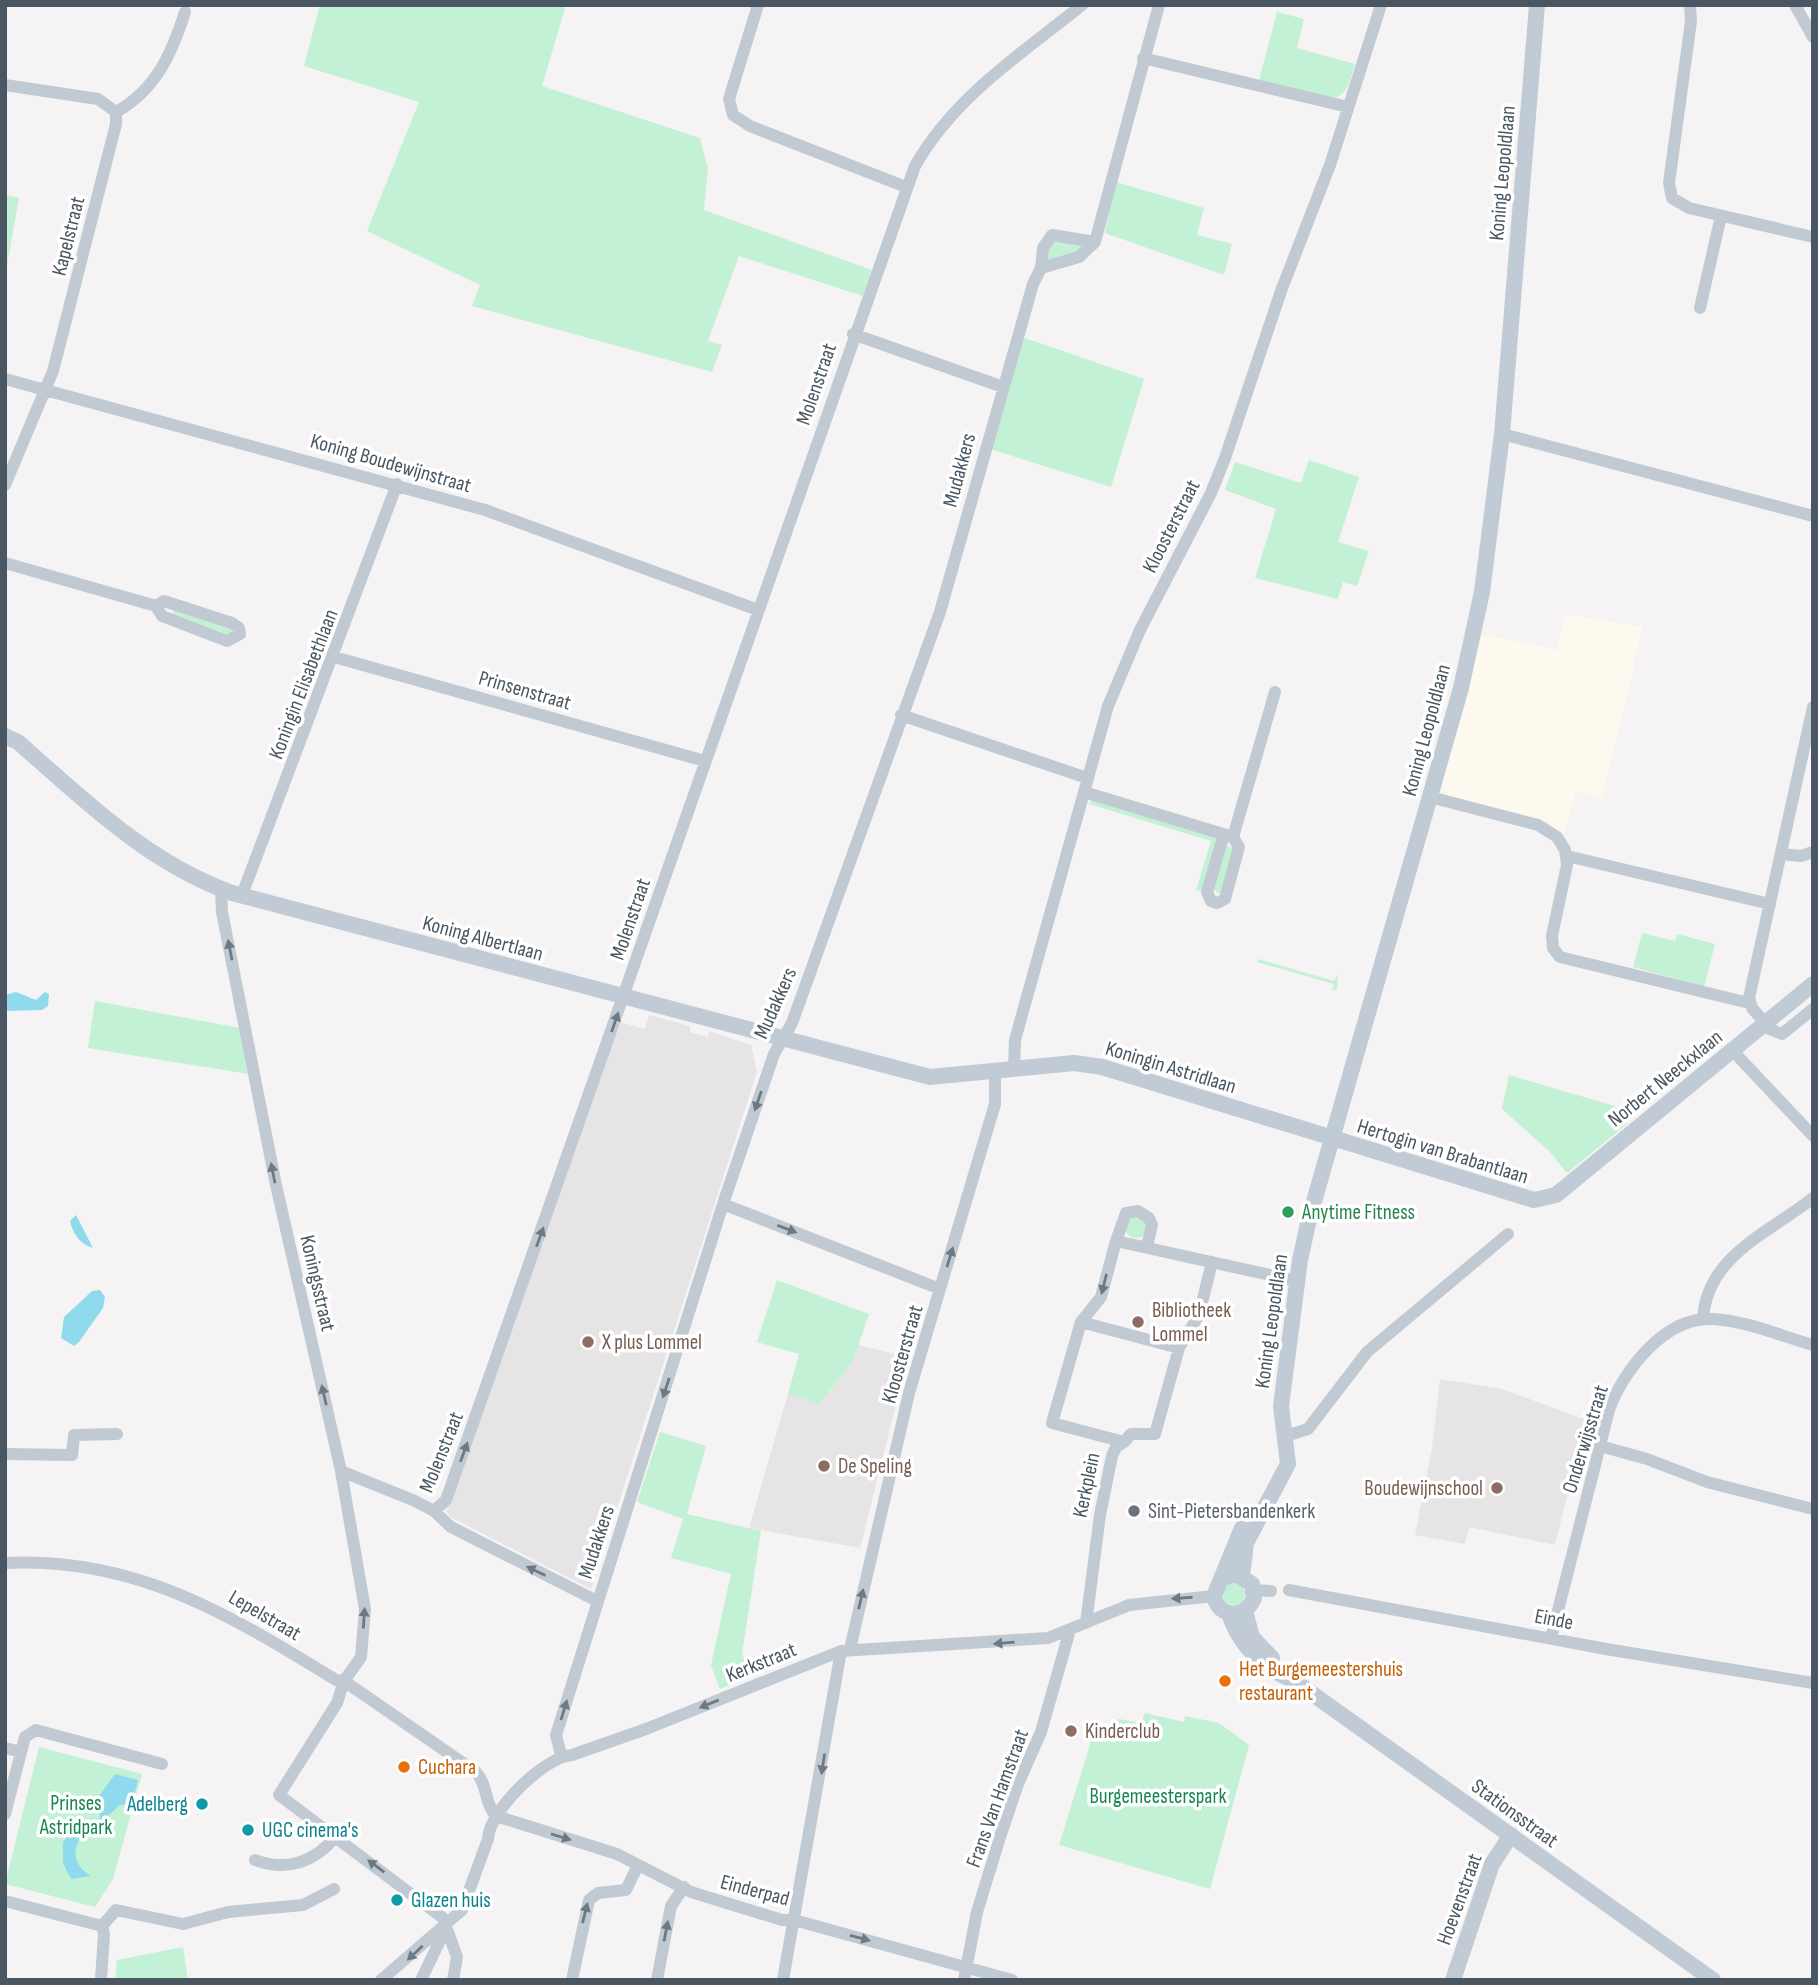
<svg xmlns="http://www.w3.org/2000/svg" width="1818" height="1985" font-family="'Sofia Sans Condensed',sans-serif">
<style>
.commercial{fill:#fdf9ef}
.education{fill:#e6e4e5}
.green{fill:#c3f1d5}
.water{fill:#90daee}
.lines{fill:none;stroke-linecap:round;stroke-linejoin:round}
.street{stroke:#c1cad2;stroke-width:12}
.secondary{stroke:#c1cbd6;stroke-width:16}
.oneway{fill:#6e7983}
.leisure-dot{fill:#2e9e5b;stroke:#fff;stroke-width:2.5}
.education-dot{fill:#8d6e63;stroke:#fff;stroke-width:2.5}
.worship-dot{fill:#6b7280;stroke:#fff;stroke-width:2.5}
.food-dot{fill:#e8710a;stroke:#fff;stroke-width:2.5}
.culture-dot{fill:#0f9aa8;stroke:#fff;stroke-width:2.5}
.labels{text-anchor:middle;stroke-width:7;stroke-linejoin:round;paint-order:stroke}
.street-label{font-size:21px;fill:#4a5661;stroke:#fff}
.leisure-label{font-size:21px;fill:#27864d;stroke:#fff;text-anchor:start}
.education-label{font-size:21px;fill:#785e54;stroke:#fff;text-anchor:start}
.worship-label{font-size:21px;fill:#5b616d;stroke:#fff;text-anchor:start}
.food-label{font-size:21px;fill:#c56008;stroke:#fff;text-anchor:start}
.park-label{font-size:21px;fill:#17864f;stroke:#fff}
.culture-label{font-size:21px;fill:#0d838f;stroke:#fff;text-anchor:start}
</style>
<rect width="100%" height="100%" fill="#f5f3f3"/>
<path class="commercial" d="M1566,614L1643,627L1602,798L1576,792L1563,838L1547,822L1449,797L1442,786L1482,634L1557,650Z"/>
<path class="education" d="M649,1015L690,1026V1032L708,1037L709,1031L751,1045L757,1072L591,1589L450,1517L446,1511L620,1022L645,1029Z
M858,1345L908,1357L860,1548L749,1528L788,1394L819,1404L853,1361Z
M1440,1379L1502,1389L1586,1420L1555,1545L1469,1527L1465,1544L1415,1535L1432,1448Z"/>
<path class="green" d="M320,5H566L542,86L700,138L708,169L704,210L872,270L863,296L739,256L708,341L722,345L712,372L472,306L480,285L367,231L419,102L304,66Z
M1277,12L1304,19L1297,48L1355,64C1350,78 1349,95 1333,98L1259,80Z
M1116,182L1204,208L1197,235L1232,244L1224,275L1105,233Z
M5,195L19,198L5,277Z
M1057,239L1085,244L1082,251L1048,261L1045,255L1050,243Z
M1022,337L1144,379L1111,487L990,449Z
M1309,460L1359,477L1338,542L1369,551L1357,586L1343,582L1338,599L1255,578L1276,509L1225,490L1235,462L1301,483Z
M173,608L236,630L232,636L173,615Z
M1091,800L1217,838L1202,891L1196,890L1211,841L1089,804Z
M1227,846L1233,848L1224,890L1219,894L1213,889Z
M1642,933L1675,941L1677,934L1715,944L1704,987L1633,967Z
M1258,959L1334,981L1338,974L1337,989L1332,991L1334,984L1257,962Z
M95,1001L240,1028L248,1074L88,1048Z
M1509,1075L1615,1106L1627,1124L1567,1173L1549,1151L1502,1109Z
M1125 1227a11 11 0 1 1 22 0a11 11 0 1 1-22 0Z
M777,1280L869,1314L853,1361L819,1404L788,1394L799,1354L757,1342Z
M660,1432L706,1446L687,1514L761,1531L742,1653L750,1677L720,1689L711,1665L731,1574L671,1558L683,1519L637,1502Z
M1223 1594a11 11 0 1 1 22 0a11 11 0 1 1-22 0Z
M1145,1713L1184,1722L1185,1716L1219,1723L1249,1745L1210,1889L1059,1845L1094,1732L1119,1719L1141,1723Z
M39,1747L142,1774L113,1879L95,1907L5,1884Z
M183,1947L188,1980H115L117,1960Z"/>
<path class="water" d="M16,992L36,1000L45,992L49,994L48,1006L42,1010L6,1011L5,995Z
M76,1215L93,1248C80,1244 73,1234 70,1221Z
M100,1290L105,1297L103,1308L79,1342L74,1346L61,1338L64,1317L92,1291Z
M115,1774L138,1780L132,1804L120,1805L109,1815L101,1831L79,1840C71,1855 77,1868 91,1876L71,1879L63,1863V1842L75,1827L90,1830L100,1826L99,1796Z"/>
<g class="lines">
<path class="street" d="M758,5L729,99L733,115L750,126L906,187
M1690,5L1691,21L1669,183L1672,198L1689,208L1813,237
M1795,5L1813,37
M1143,58L1348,107
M5,85L98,99L116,112
M116,112C156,90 172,53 185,12
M1041,268L1043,248L1052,235L1095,242
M1700,308L1721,216
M853,334L1003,387
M5,379L485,510L758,610
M1502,434L1813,516
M5,485L53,371L116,124V112
M5,563L156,606L162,616L227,641L240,634L239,628L232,623L164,601L156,606
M334,657L705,761
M901,715L1087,778
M1084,792L1233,837L1275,692
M1430,797L1538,825L1557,837L1565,850L1567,865L1552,936L1553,948L1560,957L1749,1003
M1224,834L1207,892L1211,901L1217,903L1225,899L1239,847L1233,837
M1782,854L1801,856L1813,852
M1567,856L1770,904
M221,889L222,912L276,1185L341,1471L365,1609L361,1657L344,1681
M242,895L397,484
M1765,1023L1752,1008L1749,998L1813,707
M1762,1026L1782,1034L1813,1009
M1732,1050L1813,1136
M1014,1069L1015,1040L1108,706L1140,630L1211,493L1225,458L1281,291L1330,165L1381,5
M723,1204L940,1289
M1116,1241L1101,1297L1081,1322L1052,1423L1124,1442L1131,1434H1155L1179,1348L1199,1315L1212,1262
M1147,1246L1152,1225L1149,1218L1138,1211L1126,1213L1116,1241L1297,1281
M1703,1319C1707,1256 1767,1234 1813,1198
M1081,1322L1179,1348
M1286,1436L1308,1429L1367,1352L1508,1234
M1600,1446L1647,1459L1707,1482L1813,1509
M5,1454L72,1455L74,1435L117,1434
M341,1471L415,1501L434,1511L451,1527L597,1601
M434,1511L446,1500L915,166C954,97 1021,54 1082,5
M5,1563C135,1556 230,1615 336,1680L344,1681L476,1772C488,1785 484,1803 496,1816
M1254,1590L1271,1591
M1289,1590L1606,1649L1813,1683
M1086,1623L1100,1515L1112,1456L1116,1447L1124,1442
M1551,1638L1609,1410C1623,1371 1665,1316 1713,1319C1747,1321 1781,1336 1813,1345
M850,1649L909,1393L995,1104V1071
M344,1681L337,1703L279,1795L443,1918L457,1957L453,1980
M5,1748L21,1752
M561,1755L556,1735L723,1204L774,1054L792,1023L940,612L1033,284L1041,268L1079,257L1095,242L1159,5
M5,1814L25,1737L36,1730L162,1764
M496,1816L617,1854L691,1892L782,1920H794L1012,1980
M255,1860C287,1872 315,1862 336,1836
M5,1901L102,1926
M102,1926L116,1910L183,1924L228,1912L303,1905L334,1889
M101,1980L104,1934L102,1926
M381,1980L462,1910L488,1839C489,1810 546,1756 572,1755L646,1729L841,1651L1048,1638L1129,1605L1214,1596
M421,1980L446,1928
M572,1980L589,1900L598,1893L626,1890L638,1865
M657,1980L671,1906L684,1887
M783,1980L841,1651
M964,1980L977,1912L1001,1834L1018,1784L1041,1732L1070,1630"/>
<path class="secondary" d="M5,736L18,742C84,800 148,863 232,893L930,1077L1074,1063L1102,1067L1534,1200L1556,1195L1813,984
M1242,1576L1246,1543L1288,1464L1281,1406L1300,1260L1309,1219L1461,688L1482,592L1502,434L1537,5
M1223,1578L1236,1574L1252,1584L1254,1598C1246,1619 1219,1619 1214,1596L1242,1528
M1245,1611L1252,1637L1272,1658
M1229,1614C1240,1646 1261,1667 1293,1680L1713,1980
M1453,1980L1492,1864L1511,1835"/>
</g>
<defs><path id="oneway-solid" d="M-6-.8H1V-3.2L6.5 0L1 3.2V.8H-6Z" transform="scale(1.75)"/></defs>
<g class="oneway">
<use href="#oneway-solid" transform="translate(230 950) rotate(-101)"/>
<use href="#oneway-solid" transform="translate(615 1022) rotate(-71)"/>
<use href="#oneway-solid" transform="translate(758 1101) rotate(109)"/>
<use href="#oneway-solid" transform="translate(273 1173) rotate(-101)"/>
<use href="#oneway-solid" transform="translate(787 1229) rotate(21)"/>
<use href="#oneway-solid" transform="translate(540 1237) rotate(-70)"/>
<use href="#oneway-solid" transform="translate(950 1257) rotate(-73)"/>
<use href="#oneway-solid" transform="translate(1104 1284) rotate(104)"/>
<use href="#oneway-solid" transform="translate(666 1388) rotate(108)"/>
<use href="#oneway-solid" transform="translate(324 1395) rotate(-103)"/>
<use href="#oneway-solid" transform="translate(464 1452) rotate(-70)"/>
<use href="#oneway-solid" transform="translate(536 1571) rotate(-154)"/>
<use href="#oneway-solid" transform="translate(1182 1598) rotate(176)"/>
<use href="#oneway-solid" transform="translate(861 1599) rotate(-77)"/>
<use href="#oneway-solid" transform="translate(364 1618) rotate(-86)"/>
<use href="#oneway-solid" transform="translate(1004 1643) rotate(175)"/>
<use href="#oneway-solid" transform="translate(709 1704) rotate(158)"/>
<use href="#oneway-solid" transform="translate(564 1710) rotate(-73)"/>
<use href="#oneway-solid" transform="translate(823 1764) rotate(99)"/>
<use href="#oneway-solid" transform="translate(561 1837) rotate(17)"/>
<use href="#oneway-solid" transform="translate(376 1866) rotate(-143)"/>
<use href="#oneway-solid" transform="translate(585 1913) rotate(-76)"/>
<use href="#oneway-solid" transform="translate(666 1931) rotate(-79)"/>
<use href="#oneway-solid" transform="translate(860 1938) rotate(15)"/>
<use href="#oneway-solid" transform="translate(415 1953) rotate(137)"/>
</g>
<circle class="leisure-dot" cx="1288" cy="1212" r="7"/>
<g class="education-dot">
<circle cx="1138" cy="1322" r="7"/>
<circle cx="588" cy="1342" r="7"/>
<circle cx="824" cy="1466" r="7"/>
<circle cx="1497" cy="1488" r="7"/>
<circle cx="1071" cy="1731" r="7"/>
</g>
<circle class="worship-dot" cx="1134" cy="1511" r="7"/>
<g class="food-dot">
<circle cx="1225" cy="1681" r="7"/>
<circle cx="404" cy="1767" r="7"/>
</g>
<g class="culture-dot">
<circle cx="202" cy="1804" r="7"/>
<circle cx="248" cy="1830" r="7"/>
<circle cx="397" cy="1900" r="7"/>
</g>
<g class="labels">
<g class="street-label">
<text transform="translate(1502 173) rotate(-85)" y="7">Koning Leopoldlaan</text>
<text transform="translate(68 236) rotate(-76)" y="7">Kapelstraat</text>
<text transform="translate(816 384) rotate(-71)" y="7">Molenstraat</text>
<text transform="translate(391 463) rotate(16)" y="7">Koning Boudewijnstraat</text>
<text transform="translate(959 470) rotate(-75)" y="7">Mudakkers</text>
<text transform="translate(1171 526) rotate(-63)" y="7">Kloosterstraat</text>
<text transform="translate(303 684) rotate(-69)" y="7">Koningin Elisabethlaan</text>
<text transform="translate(525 690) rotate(16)" y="7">Prinsenstraat</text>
<text transform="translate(1426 730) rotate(-75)" y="7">Koning Leopoldlaan</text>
<text transform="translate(630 919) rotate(-71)" y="7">Molenstraat</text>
<text transform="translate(483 938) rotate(15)" y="7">Koning Albertlaan</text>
<text transform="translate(775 1003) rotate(-66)" y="7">Mudakkers</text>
<text transform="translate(1171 1067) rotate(17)" y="7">Koningin Astridlaan</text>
<text transform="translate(1665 1078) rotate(-39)" y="7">Norbert Neeckxlaan</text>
<text transform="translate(1443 1151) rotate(17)" y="7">Hertogin van Brabantlaan</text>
<text transform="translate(318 1283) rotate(77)" y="7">Koningsstraat</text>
<text transform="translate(1271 1321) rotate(-82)" y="7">Koning Leopoldlaan</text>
<text transform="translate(902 1354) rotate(-74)" y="7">Kloosterstraat</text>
<text transform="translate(1585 1439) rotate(-73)" y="7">Onderwijsstraat</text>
<text transform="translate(441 1452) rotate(-68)" y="7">Molenstraat</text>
<text transform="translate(1086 1485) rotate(-78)" y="7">Kerkplein</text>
<text transform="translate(596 1542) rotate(-72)" y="7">Mudakkers</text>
<text transform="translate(265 1615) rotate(30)" y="7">Lepelstraat</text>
<text transform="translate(1554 1619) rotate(11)" y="7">Einde</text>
<text transform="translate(761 1662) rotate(-22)" y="7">Kerkstraat</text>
<text transform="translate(997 1798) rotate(-70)" y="7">Frans Van Hamstraat</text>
<text transform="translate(1515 1813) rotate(36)" y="7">Stationsstraat</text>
<text transform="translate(755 1890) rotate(15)" y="7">Einderpad</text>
<text transform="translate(1459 1899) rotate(-70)" y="7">Hoevenstraat</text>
</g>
<g class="leisure-label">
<text x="1302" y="1219">Anytime Fitness</text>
</g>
<g class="education-label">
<text x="1152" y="1317">Bibliotheek<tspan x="1152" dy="24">Lommel</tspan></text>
<text x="602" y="1349">X plus Lommel</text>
<text x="838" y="1473">De Speling</text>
<text x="1483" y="1495" text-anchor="end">Boudewijnschool</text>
<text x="1085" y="1738">Kinderclub</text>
</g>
<g class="worship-label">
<text x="1148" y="1518">Sint-Pietersbandenkerk</text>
</g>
<g class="food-label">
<text x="1239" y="1676">Het Burgemeestershuis<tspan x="1239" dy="24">restaurant</tspan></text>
<text x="418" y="1774">Cuchara</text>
</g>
<g class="park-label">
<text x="1158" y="1803">Burgemeesterspark</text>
<text x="76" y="1810">Prinses<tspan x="76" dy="24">Astridpark</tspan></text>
</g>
<g class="culture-label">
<text x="188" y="1811" text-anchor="end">Adelberg</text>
<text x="262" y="1837">UGC cinema's</text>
<text x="411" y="1907">Glazen huis</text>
</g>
</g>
<rect width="1818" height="1985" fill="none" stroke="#4a5661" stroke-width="14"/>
</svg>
